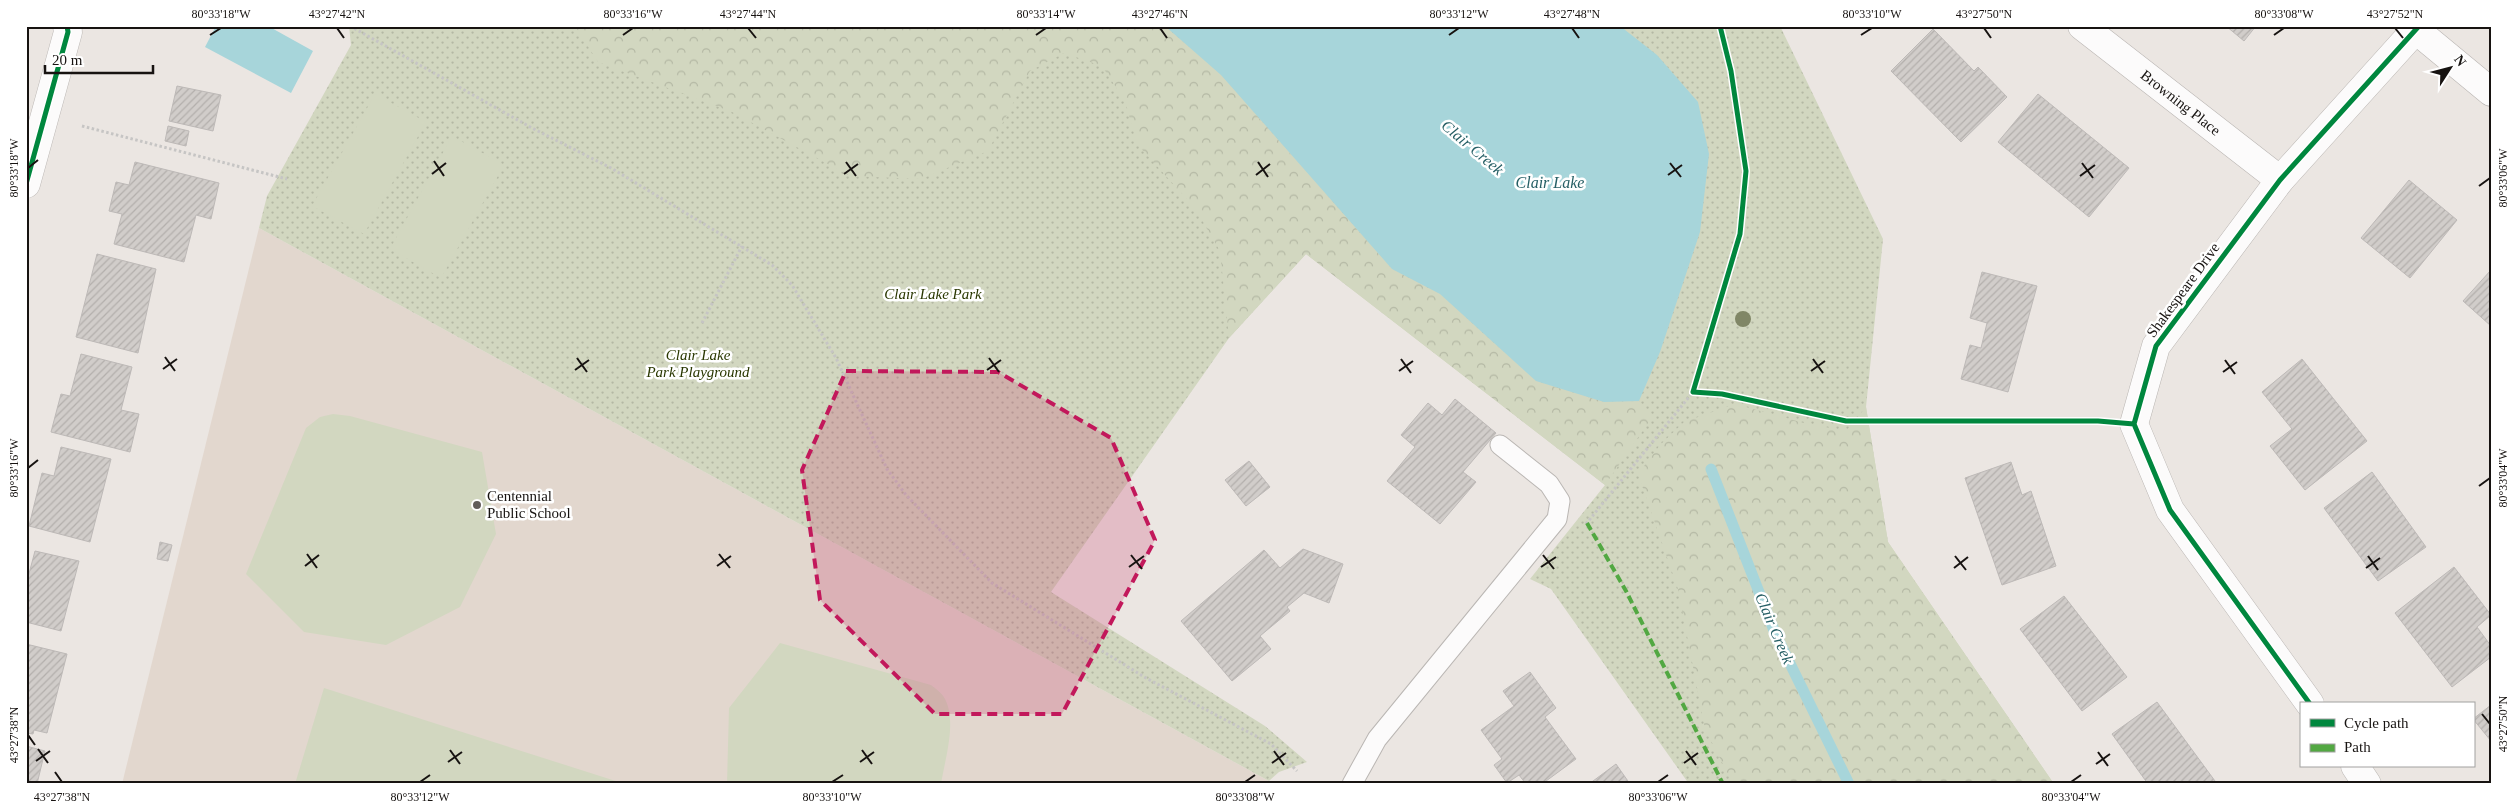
<svg xmlns="http://www.w3.org/2000/svg" width="2517" height="810" font-family="'Times New Roman',serif">
<style>
.built{fill:#e2d7ce}
.grass{fill:url(#grass-dots)}
.forest{fill:url(#forest-crowns)}
.pitch{fill:#d2d7c0}
.water{fill:#a7d5da}
.lines{fill:none;stroke-linecap:round;stroke-linejoin:round}
.stream{stroke:#a7d5da;stroke-width:11}
.building{fill:url(#building-hatch);stroke:#bdb9b7}
.lane-casing{stroke:#bab6b3;stroke-width:21}
.street-casing{stroke:#bab6b3;stroke-width:29}
.path{stroke:#c6c5c4;stroke-width:3;stroke-dasharray:2.5 2.5;stroke-linecap:butt}
.lane{stroke:#fcfbfb;stroke-width:19}
.street{stroke:#fcfbfb;stroke-width:28}
.quiet{stroke:#52a842;stroke-width:4;stroke-dasharray:8 4;stroke-linecap:butt}
.cycleway-casing{stroke:#fff;stroke-width:8}
.cycleway{stroke:#00873e;stroke-width:5}
.tree{fill:#808666}
.marked{fill:#c2185b;fill-opacity:0.2;stroke:#c2185b;stroke-width:4;stroke-dasharray:10 6;stroke-linejoin:round}
.ticks{fill:none;stroke:#171311;stroke-width:2}
.poi-dot{fill:#615d5a;stroke:#fff;stroke-width:2}
.labels{text-anchor:middle;stroke-width:5;stroke-linejoin:round;paint-order:stroke}
.street-label{font-size:15px;fill:#171311;stroke:#fff}
.park-label{font-size:15px;font-style:italic;fill:#293700;stroke:#fff}
.poi-label{font-size:15px;fill:#171311;stroke:#fff;text-anchor:start}
.water-label{font-size:16px;font-style:italic;fill:#265f65;stroke:#fff}
.neatline{fill:none;stroke:#171311;stroke-width:2}
.ticks-label{font-size:12px;text-anchor:middle;fill:#171311}
</style>
<defs>
<pattern id="grass-dots" width="8" height="8" patternUnits="userSpaceOnUse" patternTransform="scale(1.25)"><rect width="8" height="8" fill="#d2d7c0"/><path d="M2 2h.1M6 6h.1" fill="none" stroke="#b4b8a4" stroke-width="1.8" stroke-linecap="round"/></pattern>
<pattern id="forest-crowns" width="20" height="18" patternUnits="userSpaceOnUse" patternTransform="scale(1.25)"><rect width="20" height="18" fill="#d2d7c0"/><path d="M2 6a3 3 0 1 1 6 0M12 15a3 3 0 1 1 6 0" fill="none" stroke="#b4b8a4"/></pattern>
<pattern id="building-hatch" width="6" height="6" patternUnits="userSpaceOnUse" patternTransform="scale(1.25)"><rect width="6" height="6" fill="#d1cdca"/><path d="M-1 1l2-2M0 6l6-6M5 7l2-2" fill="none" stroke="#b3afac"/></pattern>
</defs>
<rect width="100%" height="100%" fill="#ebe6e2"/>
<path class="built" d="M259,228L1269,781L1266,784H122Z"/>
<path class="grass" d="M349,26H1780L1883,239L1866,407L1888,542L2054,784H1689L1551,589L1530,579L1605,485L1306,254L1229,338L1051,592L1265,726L1307,762L1279,772L1269,781L259,228L267,196L351,45Z"/>
<path class="forest" d="M575,26H1165L1221,75L1392,269L1440,294L1536,381L1604,402L1639,401L1653,416L1605,485L1306,254L1229,338L1220,251L1195,208L1137,144L1125,101L1102,66L1064,53L1030,71L988,151L921,179L850,176L732,112L598,62Z
M1735,404L1804,423L1846,431L1866,407L1888,542L2054,784H1733L1705,729L1678,589L1638,474L1660,445L1684,422Z"/>
<path class="pitch" d="M375,94L426,122L364,234L312,206Z
M452,136L504,165L441,278L390,249Z
M333,414L350,416L482,452L496,534L460,607L386,645L304,632L246,574L306,428L320,417Z
M780,643L931,685C936,689 942,693 945,699C957,722 945,759 941,784H727L729,708Z
M324,688L625,784H295Z"/>
<path class="water" d="M216,26H268L313,51L291,93L205,47Z
M1165,26H1620L1657,55L1698,102L1709,154L1700,232L1660,352L1639,401L1604,402L1536,381L1440,294L1392,269L1221,75Z"/>
<g class="lines">
<path class="stream" d="M1711,469L1775,633L1849,784"/>
</g>
<path class="building" d="M2226,26H2256L2244,41Z
M1933,29L1974,71L1978,67L2007,97L1961,142L1891,71Z
M177,86L221,95L213,131L169,121Z
M2038,94L2129,168L2089,217L1998,142Z
M168,126L189,131L186,146L165,141Z
M135,162L219,183L211,219L196,215L184,262L114,244L122,214L109,211L116,182L129,185Z
M2409,180L2457,220L2410,278L2361,238Z
M97,254L156,269L138,353L76,337Z
M2491,270V326L2463,301Z
M1982,272L2037,286L2008,392L1961,379L1970,345L1981,348L1987,323L1970,318Z
M81,354L132,367L121,410L139,414L130,452L51,432L61,394L70,396Z
M2302,359L2367,441L2305,490L2270,446L2292,429L2262,392Z
M1455,399L1496,433L1463,472L1476,482L1440,524L1387,481L1415,447L1401,435L1428,403L1442,415Z
M61,447L111,459L90,542L29,526L42,473L54,476Z
M1249,461L1270,487L1246,506L1225,480Z
M2011,462L2022,495L2031,491L2056,566L2002,585L1965,478Z
M2372,472L2426,547L2378,581L2324,508Z
M160,542L172,545L168,561L157,559Z
M1303,549L1343,564L1329,603L1304,593L1287,607L1290,611L1260,636L1271,649L1232,681L1181,621L1264,550L1280,568Z
M35,551L79,561L61,631L26,622V585Z
M2454,567L2491,615L2477,627L2491,646V657L2452,687L2395,613Z
M2064,596L2127,677L2082,711L2020,629Z
M26,644L67,654L47,733L34,730L33,734L26,733Z
M1530,672L1556,708L1545,717L1576,759L1542,784H1526L1519,775L1507,783L1494,765L1502,759L1481,730L1514,706L1503,691Z
M2157,702L2215,781L2212,784H2148L2112,734Z
M2491,705V741L2473,719Z
M26,746L45,751L37,784H26Z
M1616,764L1630,784H1589Z"/>
<g class="lines">
<defs>
<path id="lane" d="M1352,784L1377,739L1557,519L1560,501L1549,484L1500,445"/>
<g id="street">
<path id="s1" d="M2082,26L2280,180"/>
<path d="M2416,30L2491,92"/>
<path d="M26,184L68,32L67,26"/>
<path d="M2310,704L2170,510L2134,424L2156,346L2280,180L2419,26"/>
<path d="M2355,766L2367,784"/>
</g>
</defs>
<use href="#lane" class="lane-casing"/>
<use href="#street" class="street-casing"/>
<path class="path" d="M350,26L532,128L611,168L772,265L792,285L836,358L887,469L906,495L992,583L1146,678L1271,744L1297,771
M82,126L287,179
M702,323L742,246
M1586,524L1693,392"/>
<use href="#lane" class="lane"/>
<use href="#street" class="street"/>
<path class="quiet" d="M1587,523L1626,591L1723,784"/>
<defs>
<path id="cycleway" d="M1720,26L1731,71L1746,171L1740,234L1693,392L1722,394L1846,421H2098L2134,424
M26,184L68,32L67,26
M2310,704L2170,510L2134,424L2156,346L2280,180L2419,26"/>
</defs>
<use href="#cycleway" class="cycleway-casing"/>
<use href="#cycleway" class="cycleway"/>
</g>
<circle class="tree" cx="1743" cy="319" r="8"/>
<path class="marked" d="M846,371L998,372L1111,438L1155,540L1062,714H935L820,600L802,470Z"/>
<path class="ticks" d="M337,28L344,38M748,28L756,38M1160,28L1167,38M1572,28L1579,38M1984,28L1991,38M2395,28L2403,38M210,35L221,28M623,35L633,28M1036,35L1046,28M1449,35L1459,28M1861,35L1872,28M2274,35L2284,28M434,161L444,176M846,162L856,176M1258,162L1268,177M1670,163L1681,177M2082,163L2093,178M28,168L38,160M432,174L446,163M844,174L858,164M1256,175L1270,164M1668,175L1682,165M2080,176L2095,165M2479,186L2490,178M165,357L175,371M577,358L587,372M989,358L999,372M1401,359L1411,373M1813,359L1823,373M2225,360L2235,374M163,369L177,359M575,370L589,360M987,370L1001,360M1399,371L1413,361M1811,371L1825,361M2223,372L2237,362M28,468L38,460M2479,486L2490,478M307,554L317,568M719,554L730,568M1131,555L1142,569M1543,555L1554,569M1955,556L1966,570M2368,556L2378,570M305,566L319,555M717,566L731,556M1129,567L1144,556M1541,567L1556,557M1954,568L1968,557M2366,568L2380,558M2482,714L2490,724M28,735L35,745M38,749L48,763M450,750L460,764M862,750L872,764M1274,751L1284,765M1686,751L1696,765M2098,752L2108,766M36,761L50,751M448,762L462,752M860,762L874,752M1272,763L1286,753M1684,763L1698,753M2096,764L2110,754M55,772L62,782M420,782L430,775M832,782L843,775M1245,782L1255,775M1658,782L1668,775M2071,782L2081,775"/>
<circle class="poi-dot" cx="477" cy="505" r="5"/>
<g class="labels">
<g class="street-label">
<text dy="5" stroke="none"><textPath href="#s1" startOffset="125">Browning Place</textPath></text>
<text transform="translate(2183 290) rotate(-54)" y="5">Shakespeare Drive</text>
</g>
<g class="park-label">
<text x="933" y="299">Clair Lake Park</text>
<text x="698" y="360">Clair Lake<tspan x="698" dy="17">Park Playground</tspan></text>
</g>
<g class="poi-label">
<text x="487" y="501">Centennial<tspan x="487" dy="17">Public School</tspan></text>
</g>
<g class="water-label">
<text transform="translate(1473 147) rotate(40)" y="6">Clair Creek</text>
<text x="1550" y="188">Clair Lake</text>
<text transform="translate(1775 628) rotate(67)" y="6">Clair Creek</text>
</g>
</g>
<rect width="2517" height="810" fill="none" stroke="#ffffff" stroke-width="55"/>
<rect x="2300" y="702" width="175" height="65" fill="#ffffff" stroke="#a2a1a0"/>
<rect x="2310" y="719" width="25" height="8" fill="#00873e" stroke="#a2a1a0"/>
<text x="2344" y="728" font-size="15" fill="#171311">Cycle path</text>
<rect x="2310" y="744" width="25" height="8" fill="#52a842" stroke="#a2a1a0"/>
<text x="2344" y="752" font-size="15" fill="#171311">Path</text>
<g transform="translate(2450 68) rotate(54)" stroke="#ffffff" stroke-width="4" paint-order="stroke">
<path d="M0-4L9 19L0 12L-9 19Z" fill="#171311"/>
<text y="-8" font-size="14" font-weight="bold" text-anchor="middle" fill="#171311">N</text>
</g>
<path d="M45 65v8h108v-8" fill="none" stroke="#171311" stroke-width="2.5"/>
<text x="52" y="65" font-size="15" fill="#171311" stroke="#ffffff" stroke-width="4" paint-order="stroke">20 m</text>
<rect x="28" y="28" width="2462" height="754" class="neatline"/>
<g class="ticks-label">
<text x="221" y="18">80°33'18"W</text>
<text x="337" y="18">43°27'42"N</text>
<text x="633" y="18">80°33'16"W</text>
<text x="748" y="18">43°27'44"N</text>
<text x="1046" y="18">80°33'14"W</text>
<text x="1160" y="18">43°27'46"N</text>
<text x="1459" y="18">80°33'12"W</text>
<text x="1572" y="18">43°27'48"N</text>
<text x="1872" y="18">80°33'10"W</text>
<text x="1984" y="18">43°27'50"N</text>
<text x="2284" y="18">80°33'08"W</text>
<text x="2395" y="18">43°27'52"N</text>
<text transform="translate(14 168) rotate(-90)" y="4">80°33'18"W</text>
<text transform="translate(2503 178) rotate(-90)" y="4">80°33'06"W</text>
<text transform="translate(14 468) rotate(-90)" y="4">80°33'16"W</text>
<text transform="translate(2503 478) rotate(-90)" y="4">80°33'04"W</text>
<text transform="translate(2503 724) rotate(-90)" y="4">43°27'50"N</text>
<text transform="translate(14 735) rotate(-90)" y="4">43°27'38"N</text>
<text x="62" y="801">43°27'38"N</text>
<text x="420" y="801">80°33'12"W</text>
<text x="832" y="801">80°33'10"W</text>
<text x="1245" y="801">80°33'08"W</text>
<text x="1658" y="801">80°33'06"W</text>
<text x="2071" y="801">80°33'04"W</text>
</g>
</svg>
